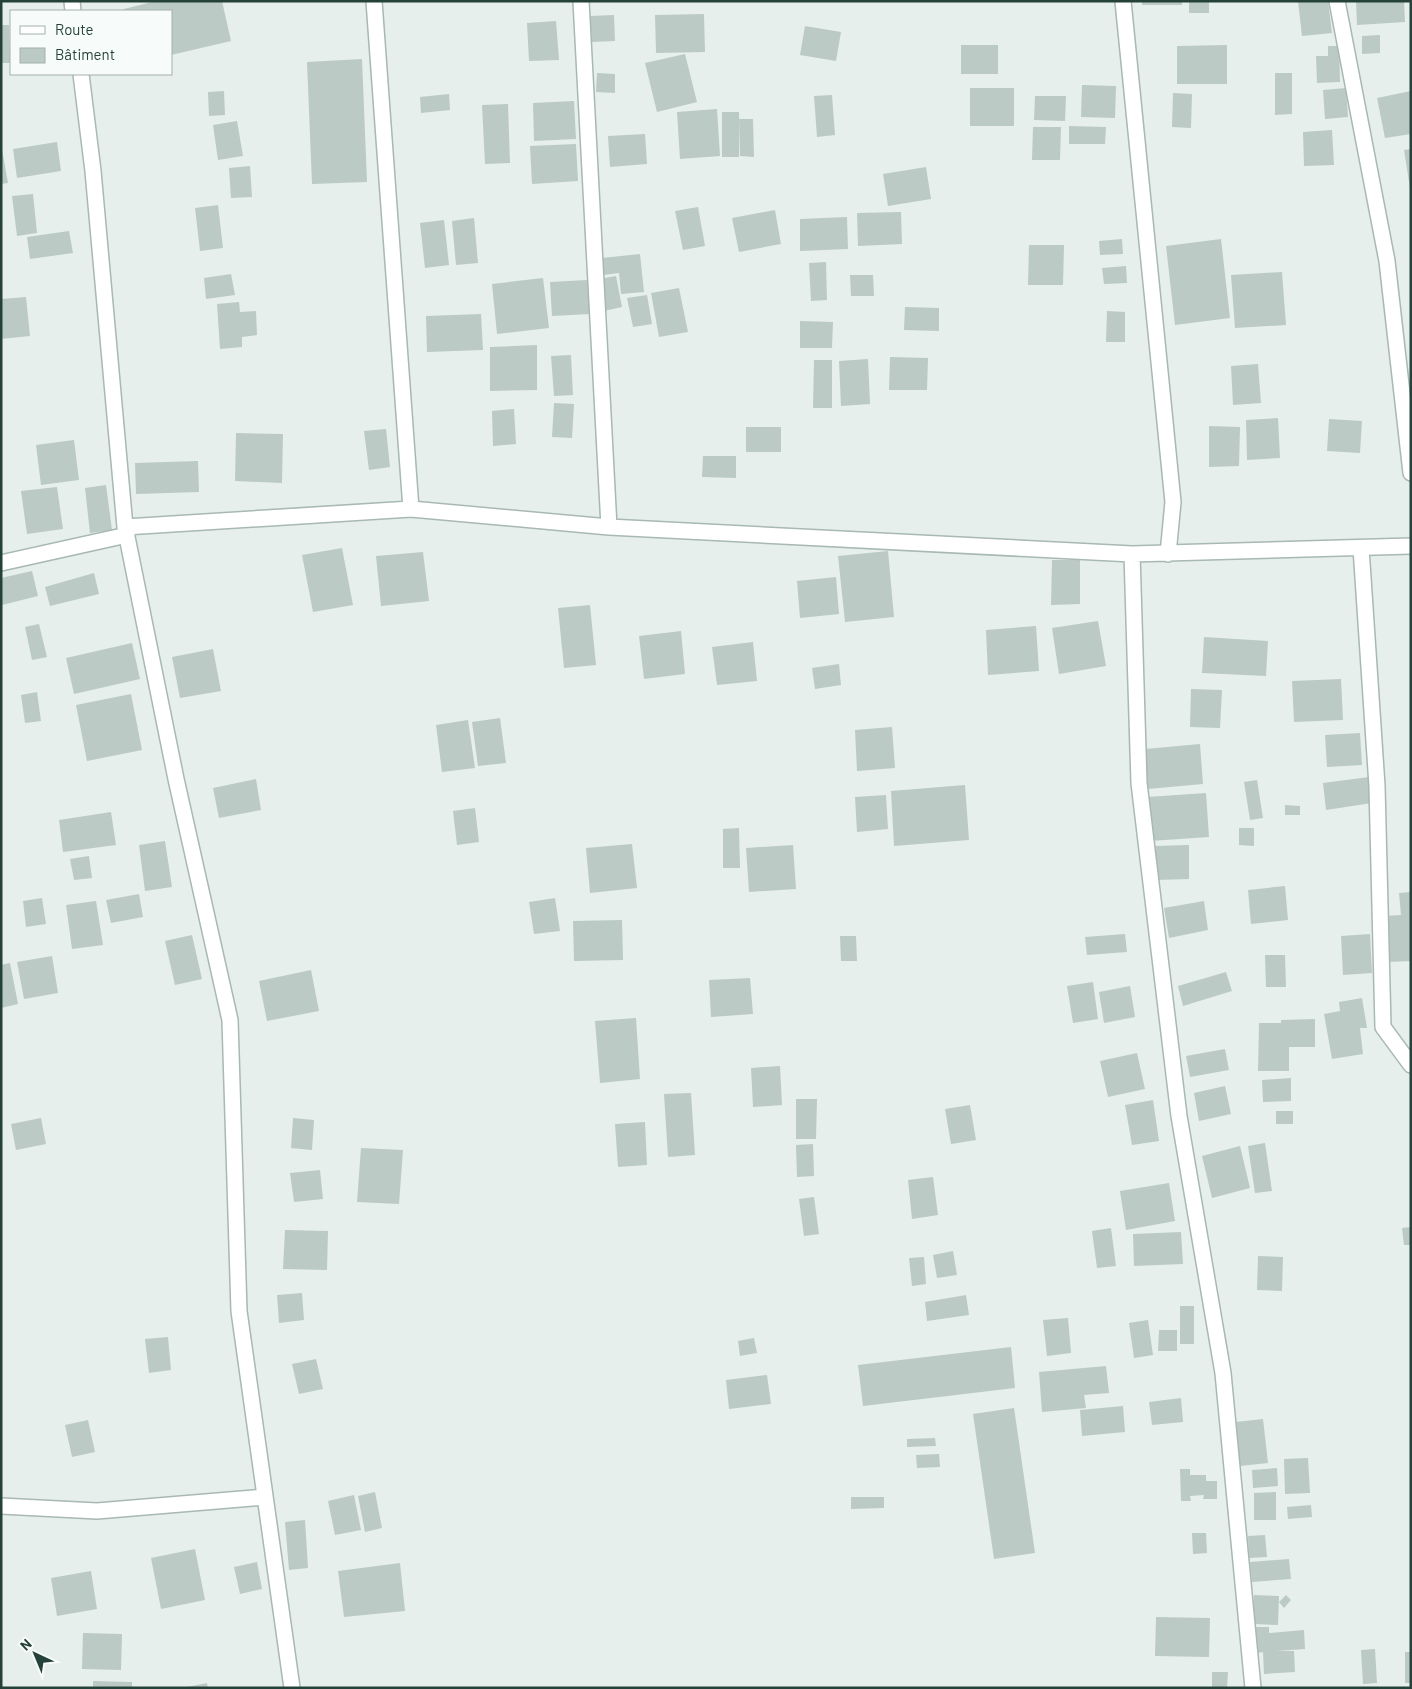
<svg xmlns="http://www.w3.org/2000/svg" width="1412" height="1689" font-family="Barlow,sans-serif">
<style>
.building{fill:#bbcac4}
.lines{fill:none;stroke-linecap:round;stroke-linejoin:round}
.street-casing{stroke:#a8b8b2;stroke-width:18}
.street{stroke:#fff;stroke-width:15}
</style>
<rect width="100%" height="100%" fill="#e6efeb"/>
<path class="building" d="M156,1H222L231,41L171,55V11H124V9Z
M1142,1H1182V5H1142Z
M1189,1H1209V13H1189Z
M1298,1H1328L1332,33L1302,36Z
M1356,1H1404L1405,22L1357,25Z
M704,14L705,52L656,53L655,15Z
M614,15L615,41L592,42L590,16Z
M556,21L559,60L529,61L527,23Z
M1,25H9L10,63H1Z
M805,26L841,32L836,61L800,55Z
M1380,35V53L1362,54V36Z
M961,45H998V74H961Z
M1227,45V84H1177V46Z
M1328,46H1339L1340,82L1317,83L1316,56H1328Z
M685,54L697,102L657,112L645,63Z
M362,59L367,182L312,184L307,62Z
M597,73L615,74V93L596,92Z
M1275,73H1292V114L1275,115Z
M1082,85L1116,86L1115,118L1081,117Z
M970,88H1014V126H970Z
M1346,88L1348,117L1325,119L1323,90Z
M224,91L225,115L209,116L208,92Z
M1411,91V134L1385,138L1377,98Z
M1173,93L1192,94L1191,128L1172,127Z
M449,94L450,110L421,113L420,97Z
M832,95L835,135L817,137L814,96Z
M1035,96H1066L1065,121L1034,120Z
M574,101L576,139L534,141L533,103Z
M508,104L510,163L485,164L482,105Z
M717,109L720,156L680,159L677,112Z
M722,112H739V157H722Z
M739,119H753L754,157L740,156Z
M237,121L243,156L218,160L213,125Z
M1069,126L1106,127L1105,144H1069Z
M1033,127H1061L1060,160H1032Z
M1332,130L1334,165L1304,166L1303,132Z
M645,134L647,164L610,167L608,136Z
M57,142L61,171L17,178L13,149Z
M1,144L8,183L1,184Z
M576,144L578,181L532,184L530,146Z
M1411,149V188H1410L1404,150Z
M250,166L252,197L231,198L229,168Z
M926,167L931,199L888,206L883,174Z
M33,194L37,233L17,236L12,196Z
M218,205L223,248L200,251L195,208Z
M698,207L705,246L683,250L675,211Z
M775,210L781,244L739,252L732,218Z
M901,212L902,244L858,246L857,213Z
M847,217L848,249L800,251V219Z
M474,218L478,263L456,265L452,221Z
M444,220L449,265L425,268L420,223Z
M69,231L73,253L30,259L27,237Z
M1122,239L1123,254L1100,255L1099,241Z
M1221,239L1230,318L1175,325L1166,246Z
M1029,245H1064L1063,285H1028Z
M640,254L644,292L621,294L619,273L603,275L602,258Z
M826,262L827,300L811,301L809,263Z
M1126,266L1127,283L1104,284L1102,268Z
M1282,272L1286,325L1235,328L1231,275Z
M231,274L235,295L206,299L204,278Z
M850,275H873L874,296H851Z
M616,276L622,307L604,311L599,279Z
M543,278L549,328L497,334L492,284Z
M588,280L590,314L552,316L550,282Z
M679,288L688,332L659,337L651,293Z
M647,295L652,324L633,327L627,298Z
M26,297L30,336L1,339V299Z
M239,302L240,312L256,311L257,335L242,337V347L220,349L217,304Z
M905,307L939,308V331L904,330Z
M1107,311L1125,312V342H1106Z
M481,314L483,350L427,352L426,316Z
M800,321L833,322L832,348H800Z
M537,345V390L490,391V347Z
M571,355L573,395L554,396L551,356Z
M890,357L928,358L927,390H889Z
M868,359L870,404L841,406L839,361Z
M814,360H832V408H813Z
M1258,364L1261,403L1233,405L1231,366Z
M554,403L574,404L572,438L552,437Z
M514,409L516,444L493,446L492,411Z
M1278,418L1280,458L1247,460L1246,420Z
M1329,419L1362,421L1360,453L1327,451Z
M1209,426L1240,427L1239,466L1209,467Z
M746,427H781V452H746Z
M386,429L390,467L369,470L364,431Z
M236,433L283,434L282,483L235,481Z
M74,440L79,480L41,485L36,445Z
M703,456H736V478L702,477Z
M198,461L199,492L136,494L135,463Z
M106,485L112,530L90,533L85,488Z
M57,487L63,529L27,534L21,491Z
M342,548L353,605L313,612L302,555Z
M888,551L894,617L845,622L838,556Z
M423,552L429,601L381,606L376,556Z
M1052,560H1080V604L1051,605Z
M32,571L38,596L2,605L1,578Z
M94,573L99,594L50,606L45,587Z
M836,577L839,614L800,618L797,581Z
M590,605L596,665L564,668L558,608Z
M1098,621L1106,666L1059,674L1052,628Z
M39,624L47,657L32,660L25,627Z
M1036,626L1039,671L988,675L986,630Z
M681,631L685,674L644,679L639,636Z
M1204,637L1268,641L1266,676L1202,673Z
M753,642L757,681L717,685L712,647Z
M132,643L140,679L74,694L66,658Z
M213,649L221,691L180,698L172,657Z
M839,664L841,685L815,689L812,668Z
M1341,679L1343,720L1294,722L1292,681Z
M1191,689L1222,690L1220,728L1190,727Z
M37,692L41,721L25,723L21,695Z
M131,694L142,750L87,761L76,705Z
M500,718L506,763L478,766L472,722Z
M468,720L475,768L442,772L436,725Z
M892,727L895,768L857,771L855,730Z
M1360,733L1362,765L1327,767L1325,735Z
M1200,744L1203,784L1148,789L1145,749Z
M1369,777L1372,803L1326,810L1323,783Z
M256,779L261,810L219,818L213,788Z
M1257,780L1263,818L1250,820L1244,782Z
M965,785L969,840L894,846L891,791Z
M1206,793L1209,837L1150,841L1147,797Z
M886,795L888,829L857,832L855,797Z
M1285,805L1300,806V815H1285Z
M475,808L479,842L457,845L453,811Z
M111,812L116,845L63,852L59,820Z
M739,828L740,868H723V829Z
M1239,828H1254V846L1239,845Z
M165,841L172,887L145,891L139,845Z
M632,844L637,888L590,893L586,848Z
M793,845L796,889L749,892L746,848Z
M1189,845V879L1156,880L1155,846Z
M89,856L92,878L74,880L70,859Z
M1285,886L1288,920L1251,924L1248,890Z
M1411,892V961L1387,962L1384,916L1401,915L1399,893Z
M139,894L143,917L111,923L106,900Z
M42,898L46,924L26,927L23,901Z
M555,898L560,931L534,934L529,902Z
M96,901L103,945L72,949L66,905Z
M1204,901L1208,930L1169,938L1164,908Z
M622,920L623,960L574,961L573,921Z
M1125,934L1127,952L1087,955L1085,937Z
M1370,934L1372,973L1343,975L1341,936Z
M192,935L202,979L175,985L165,941Z
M840,936H856L857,961H841Z
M1265,955H1285L1286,987H1266Z
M52,956L58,993L24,999L17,962Z
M10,963L18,1004L1,1008V965Z
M311,970L319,1011L267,1021L259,981Z
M1226,972L1232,991L1183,1006L1178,986Z
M750,978L753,1014L711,1017L709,980Z
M1093,982L1098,1019L1073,1023L1067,986Z
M1130,986L1135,1017L1104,1023L1099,992Z
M1362,998L1367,1028H1360L1363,1054L1332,1059L1324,1014L1340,1011L1339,1002Z
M636,1018L640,1079L600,1083L595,1021Z
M1315,1019V1047H1289V1071H1258L1259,1023H1281V1020Z
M1225,1049L1229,1070L1190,1077L1186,1056Z
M1137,1053L1145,1089L1108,1097L1100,1061Z
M780,1066L782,1105L753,1107L751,1068Z
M1291,1078V1101L1263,1102L1262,1080Z
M1225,1086L1231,1114L1199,1121L1194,1093Z
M691,1093L695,1155L668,1157L664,1094Z
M796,1099H817L816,1139H796Z
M1153,1100L1159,1141L1132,1145L1125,1105Z
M970,1105L976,1140L951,1144L945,1109Z
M1276,1111H1293V1124H1276Z
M41,1118L46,1144L16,1150L11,1124Z
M293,1118L314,1120L312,1150L291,1148Z
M645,1122L647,1165L618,1167L615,1124Z
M1265,1143L1272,1191L1255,1193L1248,1146Z
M813,1144L814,1176L797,1177L796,1145Z
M1240,1146L1250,1188L1212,1198L1202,1156Z
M361,1148L403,1150L399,1204L357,1202Z
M320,1170L323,1199L294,1202L290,1173Z
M933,1177L938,1215L912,1219L908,1180Z
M1169,1183L1175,1221L1126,1230L1120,1191Z
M814,1197L819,1234L804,1236L799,1199Z
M1411,1227V1245H1404L1402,1228Z
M1111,1228L1116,1266L1097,1268L1092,1231Z
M285,1230L328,1231L327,1270L283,1269Z
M1181,1232L1183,1264L1134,1266L1133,1234Z
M953,1251L957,1275L937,1278L933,1255Z
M1258,1256L1283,1257L1282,1291L1257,1290Z
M924,1257L926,1284L912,1286L909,1258Z
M302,1293L304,1320L279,1323L277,1295Z
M966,1295L969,1315L927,1321L925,1302Z
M1180,1306H1194V1344H1180Z
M1068,1318L1071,1353L1047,1356L1043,1320Z
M1148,1320L1153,1355L1134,1358L1129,1323Z
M1159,1330H1177V1351H1158Z
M168,1337L171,1370L149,1373L145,1339Z
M754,1338L757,1353L740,1356L738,1341Z
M1011,1347L1015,1388L863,1406L858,1365Z
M316,1359L323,1389L299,1394L292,1364Z
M1106,1366L1109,1393L1084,1395L1086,1408L1042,1412L1039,1372Z
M767,1375L771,1404L729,1409L726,1380Z
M1181,1398L1183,1422L1152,1425L1149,1402Z
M1123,1406L1125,1432L1082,1436L1080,1410Z
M1014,1408L1035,1553L994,1559L973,1414Z
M1263,1419L1268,1463L1240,1466L1236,1422Z
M88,1420L95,1452L72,1457L65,1425Z
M935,1438L936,1446L907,1447V1439Z
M939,1454L940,1467L917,1468L916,1455Z
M1308,1458L1310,1493L1285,1494L1284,1459Z
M1277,1468L1278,1486L1253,1488L1252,1470Z
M1180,1469H1190V1475H1206V1481H1217V1499H1203L1204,1495L1190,1496L1191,1501H1181Z
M375,1492L382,1528L365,1532L358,1496Z
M1276,1492V1520H1254V1493Z
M354,1495L361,1530L335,1535L328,1501Z
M851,1497H884V1508L851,1509Z
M1311,1505L1312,1517L1288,1519L1287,1507Z
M305,1520L308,1568L289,1570L285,1522Z
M1192,1533H1206L1207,1553L1193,1554Z
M1265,1535L1267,1557L1249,1558L1248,1536Z
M195,1549L205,1600L161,1609L151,1558Z
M1289,1559L1291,1579L1252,1582L1250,1562Z
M257,1562L262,1589L240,1594L234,1567Z
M400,1563L405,1611L344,1617L338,1571Z
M91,1571L97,1609L57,1616L51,1578Z
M1254,1595L1279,1596L1278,1625L1253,1624Z
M1286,1595L1291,1600L1284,1608L1279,1602Z
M1156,1617L1210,1618L1209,1657L1155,1656Z
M1255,1627H1269V1633L1304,1630L1305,1649L1276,1651H1294L1295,1672L1264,1674L1263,1652L1257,1653Z
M83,1633L122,1634L121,1670L82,1669Z
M1375,1649L1377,1683L1363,1684L1361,1650Z
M1405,1652H1411V1683H1405Z
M1212,1672H1228L1227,1688H1212Z
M93,1681L132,1682V1688H93Z
M207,1683L208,1688H187V1687Z"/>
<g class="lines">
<defs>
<path id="street" d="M72,1L73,11
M374,1L411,509
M581,1L609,527
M1123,1L1173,502L1168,554
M1337,1L1387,261L1411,473
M81,74L93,171L125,527L176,779L230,1020L239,1311L292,1688
M125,527L411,509L609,527L1132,554L1411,546
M1361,548L1377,786L1383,1027L1411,1065
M1132,554L1139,783L1179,1116L1223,1373L1253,1688
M1,563L127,535
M1,1506L97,1511L265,1497"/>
</defs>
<use href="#street" class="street-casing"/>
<use href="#street" class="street"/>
</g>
<rect width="1412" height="1689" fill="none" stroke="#24423a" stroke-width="5"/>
<rect x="10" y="10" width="162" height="65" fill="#f7fbf9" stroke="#a3b1ad"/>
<rect x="20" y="26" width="25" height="8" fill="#ffffff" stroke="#a3b1ad"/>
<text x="55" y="35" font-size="15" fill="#24423a">Route</text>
<rect x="20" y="48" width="25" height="15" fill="#bbcac4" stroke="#a3b1ad"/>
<text x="55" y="60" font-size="15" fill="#24423a">Bâtiment</text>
<g transform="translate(35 1654) rotate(316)" stroke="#f7fbf9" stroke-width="4" paint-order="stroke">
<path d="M0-4L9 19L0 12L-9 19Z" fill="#24423a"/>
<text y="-8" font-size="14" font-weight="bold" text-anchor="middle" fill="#24423a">N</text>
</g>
</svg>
